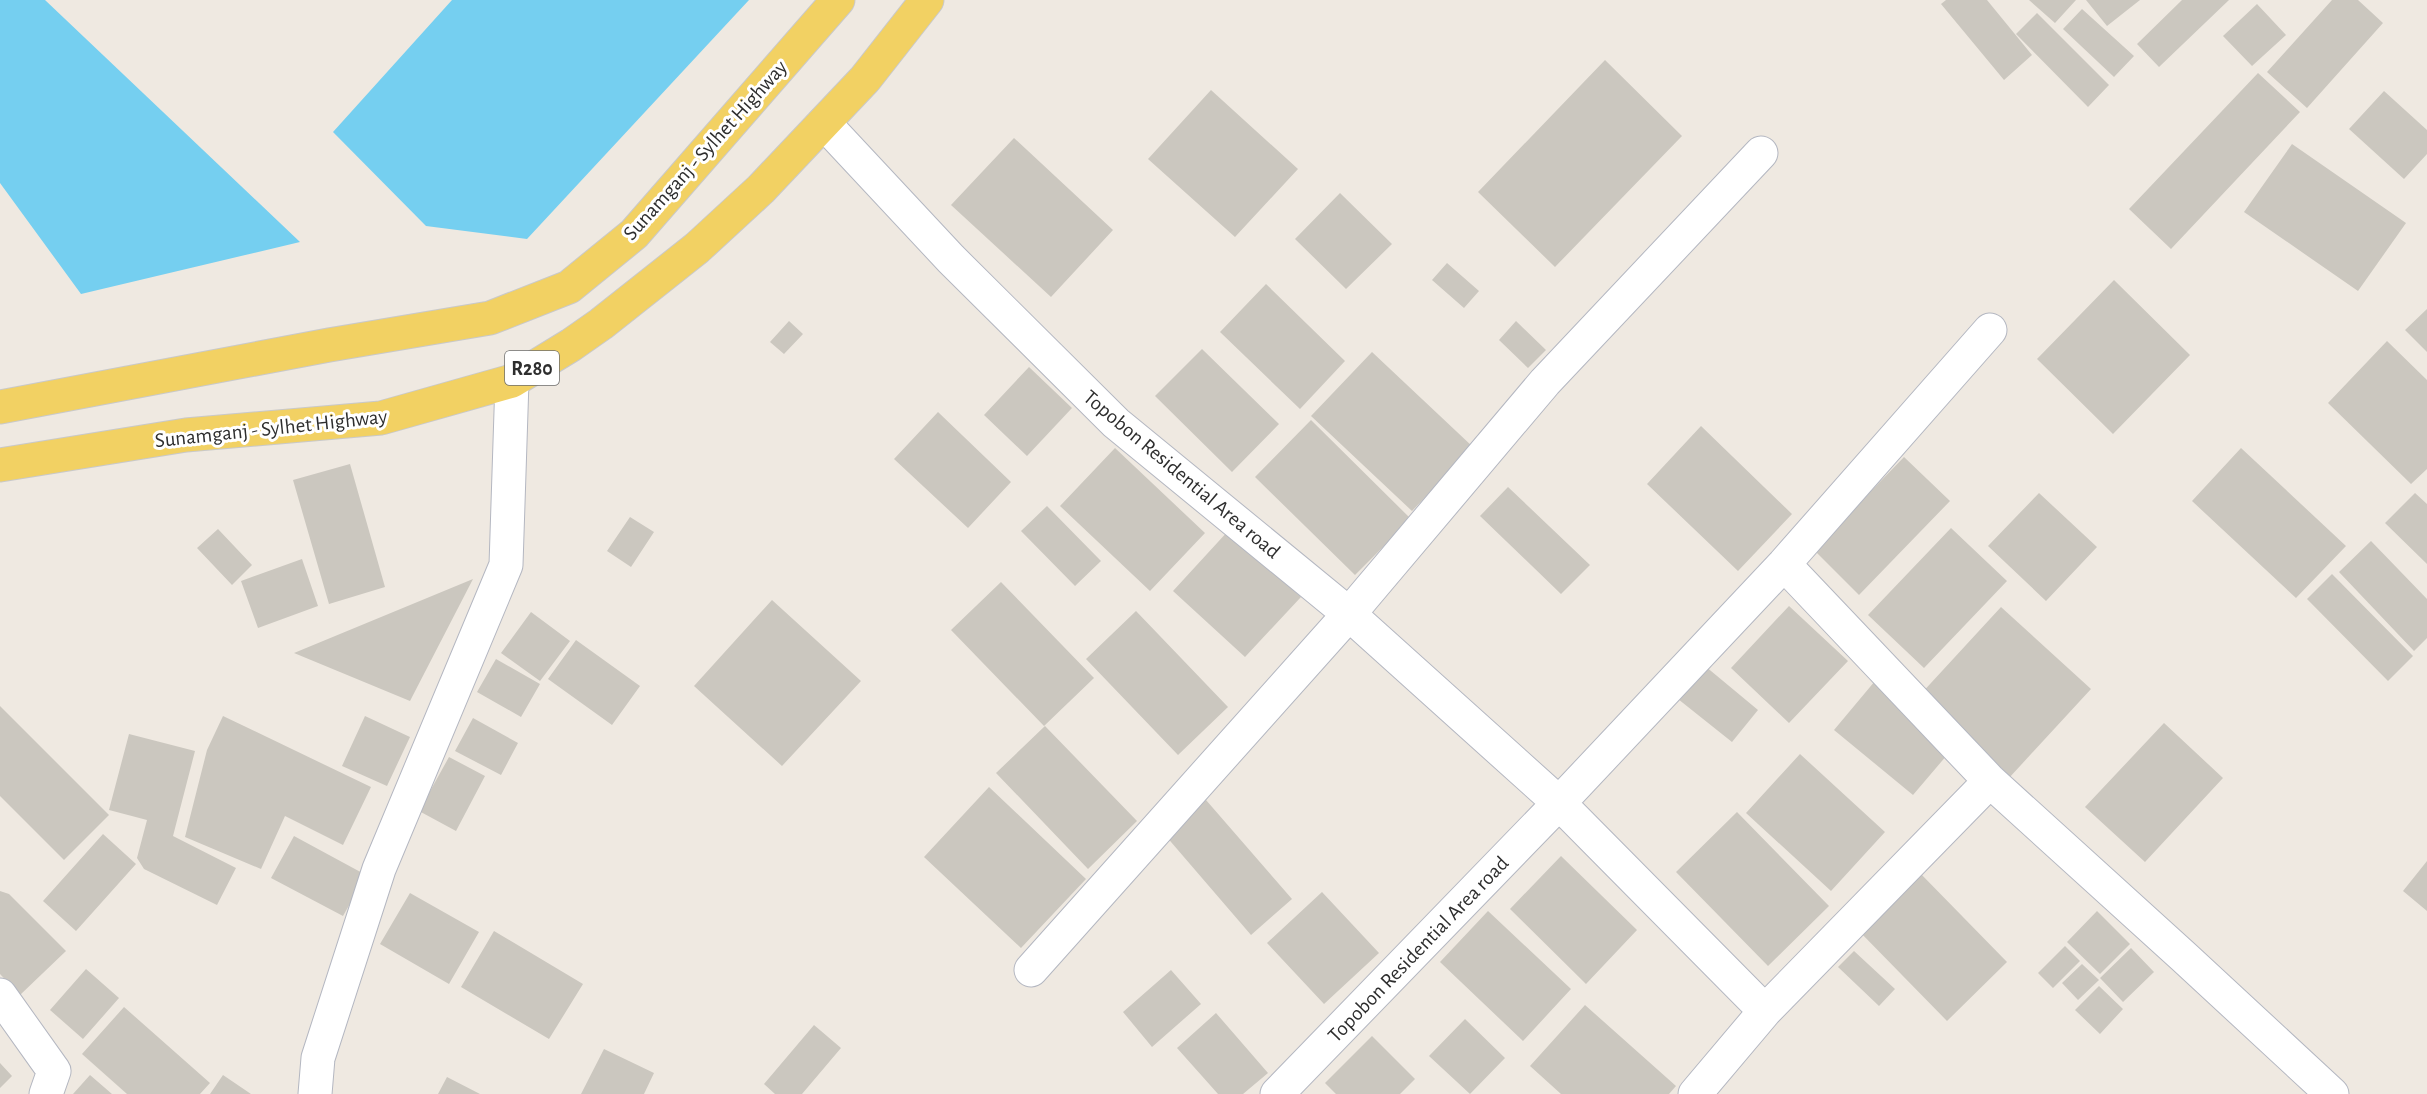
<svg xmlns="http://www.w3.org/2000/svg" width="2427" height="1094" font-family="'Alegreya Sans',sans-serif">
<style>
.water{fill:#75cff0}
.building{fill:#cbc7bf}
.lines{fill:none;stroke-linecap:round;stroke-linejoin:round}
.minor-casing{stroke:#b4b7c1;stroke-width:35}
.primary-casing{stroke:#c9c9c9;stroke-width:35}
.minor{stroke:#fff;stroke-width:33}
.primary{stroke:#f2d163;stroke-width:33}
.labels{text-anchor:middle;stroke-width:6;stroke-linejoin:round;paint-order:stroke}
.shield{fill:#fff;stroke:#6d6d6d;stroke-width:1.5}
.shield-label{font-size:20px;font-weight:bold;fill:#2e2e2e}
.street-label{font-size:21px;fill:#2e2e2e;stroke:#fff}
</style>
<rect width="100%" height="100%" fill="#efe9e1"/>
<path class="water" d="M0,0H45L300,242L81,294L0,183Z
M452,0H749L527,239L426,226L333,132Z"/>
<path class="building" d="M1946,0H1987L2032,55L2004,80L1941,4Z
M2029,0H2076L2055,23Z
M2086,0H2140L2107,26Z
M2182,0H2229L2159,67L2137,44Z
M2332,0H2358L2383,23L2307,108L2267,72Z
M2257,4L2286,35L2252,66L2223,36Z
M2082,9L2134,56L2114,77L2063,29Z
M2037,13L2109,85L2088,107L2016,34Z
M1605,60L1682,136L1555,267L1478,192Z
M2258,73L2300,112L2171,249L2129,209Z
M1211,90L1298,169L1235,237L1148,159Z
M2384,91L2427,130V154L2404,179L2349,129Z
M1014,138L1113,230L1051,297L951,205Z
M2292,144L2406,223L2358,291L2244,212Z
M1340,193L1392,244L1346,289L1295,239Z
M1447,263L1479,291L1464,308L1432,280Z
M2114,280L2190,355L2113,434L2037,359Z
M1266,284L1345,361L1300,409L1220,332Z
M2427,309V352L2405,330Z
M789,321L803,334L784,354L770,342Z
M1516,321L1546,350L1528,368L1499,340Z
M2387,341L2427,380V469L2411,484L2328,403Z
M1202,349L1279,424L1232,472L1155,396Z
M1372,352L1473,447L1412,511L1311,416Z
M1029,367L1072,408L1027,456L984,415Z
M938,412L1011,482L968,528L894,459Z
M1311,420L1411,519L1355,575L1255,477Z
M1701,426L1792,514L1738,571L1647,484Z
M1115,448L1205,533L1150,591L1060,506Z
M2241,448L2346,546L2296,598L2192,501Z
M1904,457L1950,501L1859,595L1814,550Z
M350,464L385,587L329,604L293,480Z
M1508,487L1590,565L1561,594L1480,516Z
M2039,493L2097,547L2046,601L1988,546Z
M2415,493L2427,504V564L2385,523Z
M1047,506L1101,561L1075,586L1021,531Z
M630,517L654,532L631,567L607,551Z
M1951,528L2007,581L1924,668L1868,615Z
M218,529L252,565L232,585L197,548Z
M1229,530L1301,597L1245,657L1173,591Z
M2371,541L2427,599V638L2414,651L2339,572Z
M302,559L318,606L258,628L241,581Z
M2332,574L2413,656L2388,681L2307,599Z
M473,579L410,701L294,653Z
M1001,582L1094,678L1044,726L951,630Z
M772,600L861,681L782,766L694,686Z
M1789,606L1848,661L1789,723L1731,668Z
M2001,607L2091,689L2009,778L1919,696Z
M1136,611L1228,707L1178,755L1086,659Z
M531,612L570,641L540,681L501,653Z
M576,640L640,686L612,725L548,679Z
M496,659L540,684L521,717L477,692Z
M1705,666L1758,710L1732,742L1678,699Z
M1875,681L1953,748L1913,795L1834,730Z
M0,706L109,815L64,860L0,796Z
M223,716L371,787L343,845L285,816L261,869L185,837L207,750Z
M365,716L410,737L387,786L342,766Z
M473,718L518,743L501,775L455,751Z
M2164,723L2223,778L2145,862L2085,807Z
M1045,726L1137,821L1088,869L996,773Z
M129,734L195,751L173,836L236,868L217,905L144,869L137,858L147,820L109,810Z
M1800,754L1885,832L1831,891L1746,813Z
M449,757L485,776L456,831L419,811Z
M989,787L1086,879L1021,948L924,857Z
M1206,800L1292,899L1251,935L1165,835Z
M1737,812L1829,906L1768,966L1676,872Z
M103,834L136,864L76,931L43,901Z
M294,836L366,875L343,916L271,878Z
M1561,856L1637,930L1586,984L1510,909Z
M2427,861V911L2403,891Z
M1918,871L2007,962L1947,1021L1857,929Z
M0,891L9,894L66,951L20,995L0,974Z
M1322,892L1379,953L1324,1004L1267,943Z
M410,893L479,932L449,984L380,944Z
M1488,911L1571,989L1523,1041L1440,962Z
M2097,911L2130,944L2100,974L2067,942Z
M494,931L583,984L549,1039L461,987Z
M2065,946L2080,961L2053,988L2038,973Z
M2131,948L2154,972L2123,1002L2100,978Z
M1854,951L1895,989L1879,1006L1838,967Z
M2082,964L2099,980L2078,1000L2062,983Z
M86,969L119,998L83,1039L50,1010Z
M1171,970L1201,1004L1152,1047L1123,1012Z
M2099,986L2123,1009L2100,1034L2075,1010Z
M1585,1005L1676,1086L1669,1094H1561L1530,1066Z
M124,1007L210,1083L200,1094H127L82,1054Z
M1216,1013L1268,1073L1243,1094H1218L1177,1048Z
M1465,1019L1505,1058L1470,1094L1429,1056Z
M814,1025L841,1048L802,1094H775L764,1084Z
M1372,1036L1415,1079L1400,1094H1336L1325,1083Z
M604,1049L654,1073L644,1094H581Z
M0,1063L12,1076L0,1088Z
M90,1075L112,1094H73Z
M223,1075L251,1094H210Z
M447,1077L480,1094H438Z"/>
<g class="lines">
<defs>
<path id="minor" d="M824,123L951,259L1116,423L1349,614L1559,803L1765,1011
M1784,564L1990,781L2184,957L2332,1094
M1031,970L1349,614L1545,382L1761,153
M0,995L54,1071L46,1094
M315,1094L318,1058L379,869L506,565L512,381
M1277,1094L1559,803L1784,564L1990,330
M1695,1094L1765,1011L1990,781"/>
<path id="primary" d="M0,407L329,345L490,318L569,287L634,234L838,0
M0,465L186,435L381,418L512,381L571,345L601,324L697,248L761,189L865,79L927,0"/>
</defs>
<use href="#minor" class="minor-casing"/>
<use href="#primary" class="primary-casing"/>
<use href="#minor" class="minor"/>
<use href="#primary" class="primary"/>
</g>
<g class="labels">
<rect class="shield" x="505" y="351" width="54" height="34" rx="4.5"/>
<g class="shield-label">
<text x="532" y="375">R280</text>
</g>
<g class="street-label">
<text transform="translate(705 150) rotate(-48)" y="7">Sunamganj - Sylhet Highway</text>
<text transform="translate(271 428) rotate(-6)" y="7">Sunamganj - Sylhet Highway</text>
<text transform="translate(1182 474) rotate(40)" y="7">Topobon Residential Area road</text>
<text transform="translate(1418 949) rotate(-46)" y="7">Topobon Residential Area road</text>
</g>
</g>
</svg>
